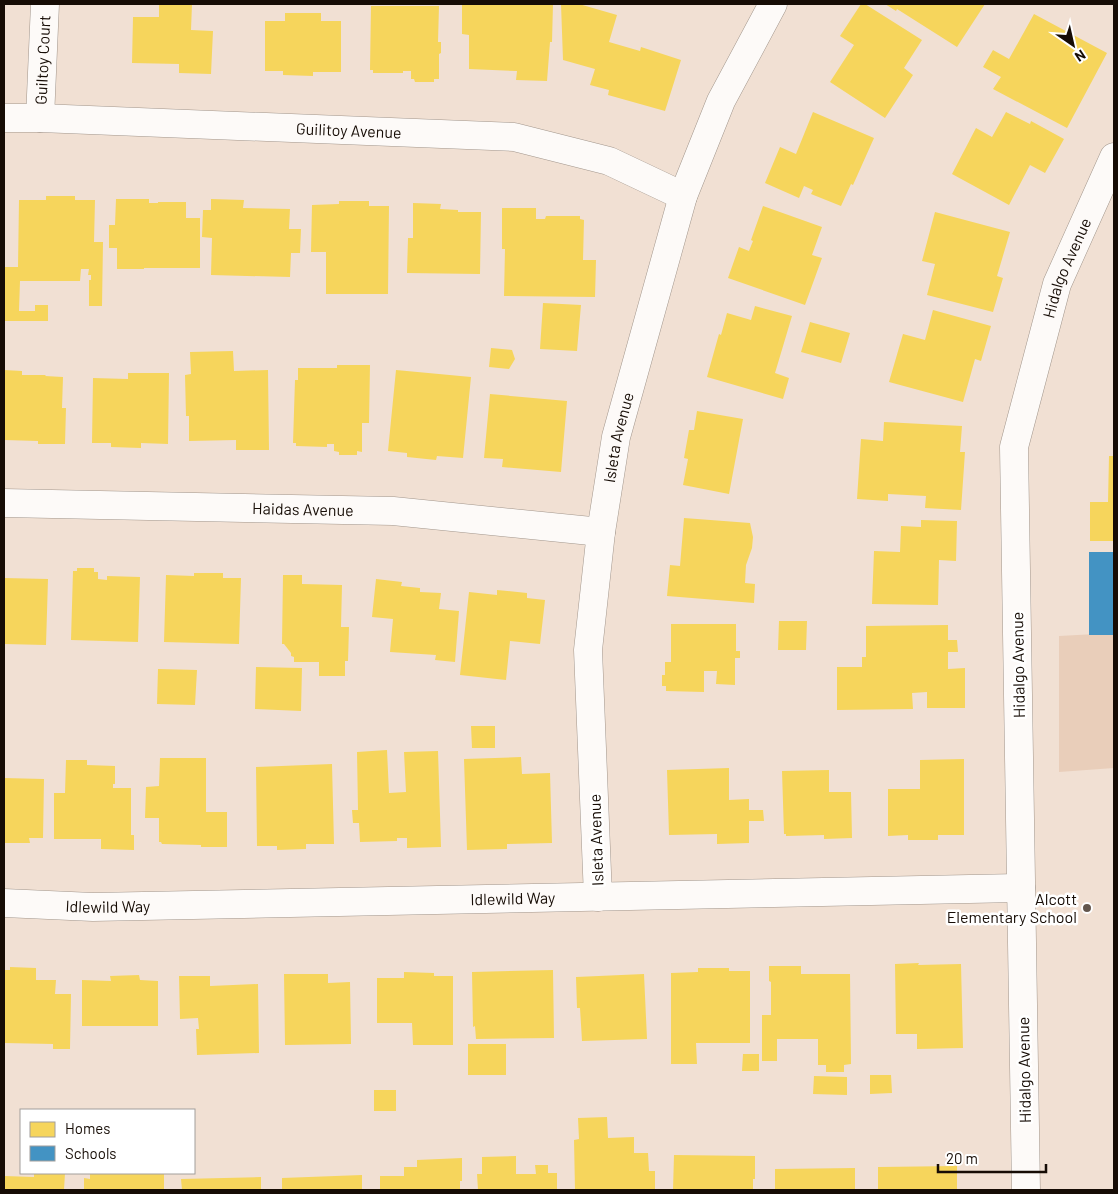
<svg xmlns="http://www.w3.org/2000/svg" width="1118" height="1194" font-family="Barlow,sans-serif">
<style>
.green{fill:#e9ceba}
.homes{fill:#f6d55c}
.schools{fill:#4393c3}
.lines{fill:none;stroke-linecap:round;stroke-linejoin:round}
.minor-casing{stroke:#a2968c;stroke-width:29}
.minor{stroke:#fdfaf8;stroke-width:28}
.poi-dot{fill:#63564d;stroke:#fff;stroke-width:2}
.labels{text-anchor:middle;stroke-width:5;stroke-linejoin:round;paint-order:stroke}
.street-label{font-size:16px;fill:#160c05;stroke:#fff}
.poi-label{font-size:16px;fill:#160c05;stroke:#fff;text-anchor:end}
</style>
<rect width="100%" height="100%" fill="#f1e0d3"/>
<path class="green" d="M1114,633V768L1059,772V636Z"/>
<path class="homes" d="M159,4H192L191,30L213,31L211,74L179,73V64L132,63L133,17H159Z
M462,4H553L552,42H550L547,81L516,80L517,71L469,69V35L462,34Z
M561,4H579L617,15L609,42L640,51L641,47L681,60L665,111L608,95L609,90L590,85L595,69L563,60Z
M861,4H865L922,40L904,68L913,75L885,118L830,82L854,45L840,36Z
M885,4H985L957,47L897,9L896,11Z
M371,6H439L438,42H441V53L439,54V79H434V82H415L414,79H411V71H403V73H373V70H370Z
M285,13H321V21H341V72H313V76L283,75V71H265V21H285Z
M1034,14L1107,53L1067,128L993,89L1001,77L983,67L993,50L1009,59Z
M813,112L874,138L853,185L851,184L841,206L811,194L813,190L804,186L799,198L765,183L780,147L796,154Z
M1006,112L1030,124L1031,121L1064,139L1045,173L1030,165L1009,205L952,174L976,128L992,137Z
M46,196H75V200H95L94,242H103L102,306H89V280H91V275H88L89,269H81L80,281H20L19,311H35V305H48V321H4V267H18L19,200H46Z
M116,199H149V203H158V202H186V218H200V268H144V269H117V248H109V225H115Z
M211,199L244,200L243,208L290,209L289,229H301L300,253H291L290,277L211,275L212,238L202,237L203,210H211Z
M339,201H369V206H389L388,294H326V252H311L312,205L339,204Z
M413,203L441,204L440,209L458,210V212H481L480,274L407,273L408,238H413Z
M763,206L822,227L812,255L822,258L805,305L728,278L739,247L749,251L753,241L751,240Z
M502,208H536V219H545L546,216H580V219L584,220L583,260H596L595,297L504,296L505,249H502Z
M935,212L1010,232L997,276L1003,278L993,312L927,295L935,264L922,261Z
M543,303L581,305L577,351L540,349Z
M755,306L792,316L775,373L789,378L783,399L707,377L719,334L721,335L727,313L751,320Z
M933,310L991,326L981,361L975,359L963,402L889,382L903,334L925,340Z
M810,322L850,333L841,363L801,352Z
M491,348L512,350L515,359L509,369L489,367Z
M233,351L234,371L268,370L269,450H236V440L189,441V416H186L185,375L191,374L190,352Z
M337,365H370L369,423H362V452L357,451V455H339V452L334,451V444H327V447L296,446V443H293L295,380H298V368H337Z
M4,370L22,371V375H46L45,376L63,377L62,408H66L65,444H38V441L4,440Z
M396,370L471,377L463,458L437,456L436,460L407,457V453L388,451Z
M128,373H169L168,444L141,443V448L111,447V443H92L93,378L128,379Z
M490,394L567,401L561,472L502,467L503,459L484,458Z
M697,411L743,419L729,494L683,485L688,459L684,458L689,430H694Z
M884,422L962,426L960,452H965L961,510L925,508L926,496L888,494V501L857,499L861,439L883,441Z
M1109,456H1114V541H1090V502H1108Z
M684,518L750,523L753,537L752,548L746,565L745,583L755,584L754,603L667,596L670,565L680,566Z
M921,520L957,521L956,561L939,560L938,605L872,604L874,551L900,552L901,526L921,527Z
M77,568H94V572H98V579L107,580V576L140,577L138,642L71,640L73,571H77Z
M194,573H223V578H241L239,644L164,642L166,575L194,576Z
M283,575H302V584L342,585L341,627H349L348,661H345V676H319V662H294V657L291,656V653L284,644H282Z
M4,578L48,579L46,645L4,644Z
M376,579L402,582L401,586L420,588V592L441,593L439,609L459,611L455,662L435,660L436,655L390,652L393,619L372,617Z
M497,590L527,593V598L545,600L540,644L510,641L506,680L460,675L469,592L497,595Z
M779,621H807L806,650H778Z
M671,624H736V651H740V658H735V685L716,684L717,671H704V692L666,691V686H662V675H665V662H671Z
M948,625V640H957L958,652H948V669L965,668V708H927V692L912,693L913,709L837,710V667H862V657H866V626Z
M256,667L302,668L301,711L255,709Z
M158,669L197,670L195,705L157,704Z
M471,726H495V748H472Z
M387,750L389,793L406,792L404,752L438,751L441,847L407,848V838H397V841L360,842L359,823H353L352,810H358L357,752Z
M521,757L522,774L550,773L552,843L507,844V849L467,850L464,759Z
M160,758H206V812H227V847H201V845L162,844L161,842H159V818H145L146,787L159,786Z
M964,759V835H938V840H908V835L888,836V789H920V760Z
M66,760H87V765L115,766V784H113V788H131V835H134V850L101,849V839H54V793H65Z
M332,764L334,844H306V849L277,850V846H257L256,767Z
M729,768V800L749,799V810H763L764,821H749V843L717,844V834L669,835L667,770Z
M829,770V792H851L852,838L824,839V835L786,836V834H784L782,771Z
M4,778L44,779L43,838H29L30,843H4Z
M919,963L918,965L961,964L963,1048L917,1049V1034H896L895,964Z
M769,966H801V974H850L851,1064L844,1065V1072H826V1065H818V1039H777V1061H762V1015H771V982L769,981Z
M10,967L36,968V980H56L55,994H71L70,1049H53V1044L4,1043V970H10Z
M698,968H729V971H750V1043H696L697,1064H671V973L698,972Z
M553,970L554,1038L476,1039L475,1026L473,1027L472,972Z
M404,972L434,973V976H453V1045H413L412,1023H377V978H404Z
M284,974H328V983L350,982L351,1044L285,1045Z
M644,974L647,1039L582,1041L580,1008H577L576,977Z
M139,975L140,980L158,981V1026H82V980L111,981L110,976Z
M179,976H210V986L258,984L259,1053L197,1055L196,1029H199L198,1018L180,1019Z
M468,1044H506V1075H468Z
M743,1054H759V1071H742Z
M870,1075H891L892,1093L870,1094Z
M814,1076L847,1077V1095L813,1094Z
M374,1090H396V1111H374Z
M607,1117L608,1138L634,1137V1153H648L649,1171H655V1190H575L574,1140L579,1139L578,1118Z
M674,1155L755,1156V1179H753V1190H673Z
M516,1156V1174H536L535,1165H548V1173H557V1190H478L477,1174H482V1157Z
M462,1158V1181H460V1190H380V1176H404V1167H417V1160Z
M957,1166V1190H878V1167Z
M855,1168V1190H775V1169Z
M34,1173H65L64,1190H4V1176L34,1177Z
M90,1173H164V1190H84V1178L90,1179Z
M362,1175V1190H282V1178Z
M261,1177V1190H182L181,1179Z"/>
<path class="schools" d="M1089,552H1114V635H1089Z"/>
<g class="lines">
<defs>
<g id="minor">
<path id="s1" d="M4,118H40L514,137L609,161L683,196"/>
<path id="s2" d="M40,118L45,4"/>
<path id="s3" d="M4,503L393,511L601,532"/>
<path id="s4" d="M598,897L588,650L601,532L616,437L683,196L721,101L773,4"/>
<path id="s5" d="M4,903L93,907L1021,888"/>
<path id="s6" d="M1026,1190L1014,447L1057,284L1114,157"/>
</g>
</defs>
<use href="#minor" class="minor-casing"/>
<use href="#minor" class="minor"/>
</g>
<circle class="poi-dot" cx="1087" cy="908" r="5"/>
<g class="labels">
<g class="street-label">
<text dy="6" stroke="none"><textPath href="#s2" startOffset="58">Guiltoy Court</textPath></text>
<text dy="6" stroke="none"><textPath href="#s1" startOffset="345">Guilitoy Avenue</textPath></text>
<text dy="6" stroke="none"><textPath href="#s6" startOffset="930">Hidalgo Avenue</textPath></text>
<text dy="6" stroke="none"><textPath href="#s4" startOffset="462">Isleta Avenue</textPath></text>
<text dy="6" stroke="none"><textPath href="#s3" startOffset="299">Haidas Avenue</textPath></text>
<text transform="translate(1018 665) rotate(-91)" y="6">Hidalgo Avenue</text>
<text transform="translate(596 840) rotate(-92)" y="6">Isleta Avenue</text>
<text dy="6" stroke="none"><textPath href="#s5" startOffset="509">Idlewild Way</textPath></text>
<text dy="6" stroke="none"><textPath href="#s5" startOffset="104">Idlewild Way</textPath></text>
<text transform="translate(1024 1070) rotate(-91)" y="6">Hidalgo Avenue</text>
</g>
<g class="poi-label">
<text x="1077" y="905">Alcott<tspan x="1077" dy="18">Elementary School</tspan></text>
</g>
</g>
<rect width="1118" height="1194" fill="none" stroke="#160c05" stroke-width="10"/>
<rect x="20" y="1109" width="175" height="65" fill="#ffffff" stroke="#a29e9b"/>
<rect x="30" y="1122" width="25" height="15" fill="#f6d55c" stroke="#a29e9b"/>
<text x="65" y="1134" font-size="15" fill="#160c05">Homes</text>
<rect x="30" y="1146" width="25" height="15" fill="#4393c3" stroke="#a29e9b"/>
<text x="65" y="1159" font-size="15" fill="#160c05">Schools</text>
<g transform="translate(1073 45) rotate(146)" stroke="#ffffff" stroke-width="4" paint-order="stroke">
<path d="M0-4L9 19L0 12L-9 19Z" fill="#160c05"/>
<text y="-8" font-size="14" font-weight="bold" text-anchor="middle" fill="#160c05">N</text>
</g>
<path d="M938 1164v8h108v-8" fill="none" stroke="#160c05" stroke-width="2.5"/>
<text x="946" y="1164" font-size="15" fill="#160c05" stroke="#ffffff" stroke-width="4" paint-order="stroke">20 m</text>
</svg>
